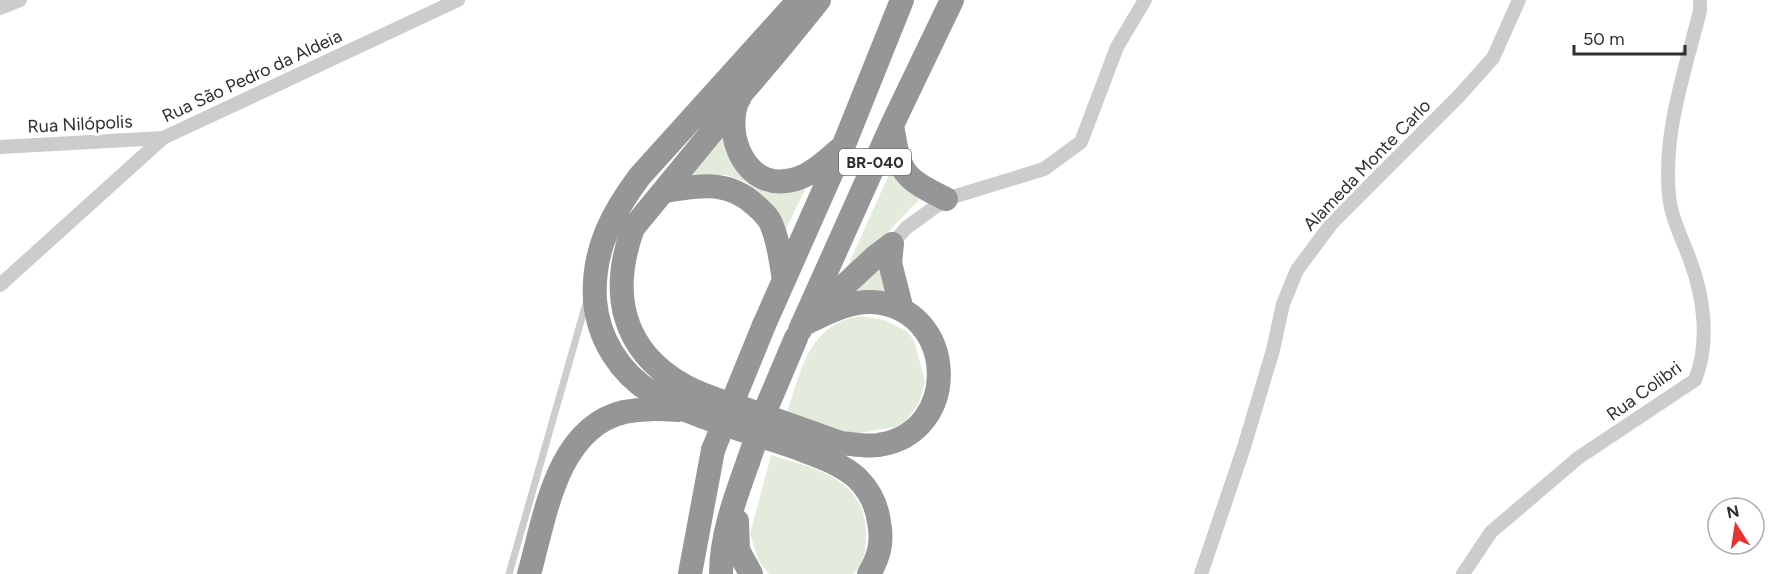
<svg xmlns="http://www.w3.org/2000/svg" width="1784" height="574" font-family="Figtree,sans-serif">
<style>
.green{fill:#e3ecdc}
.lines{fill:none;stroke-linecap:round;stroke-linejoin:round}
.lane{stroke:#ccc;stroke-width:7}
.street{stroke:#ccc;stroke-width:14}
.highway{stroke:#969696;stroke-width:24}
.highway-bridge{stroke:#969696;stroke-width:24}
.labels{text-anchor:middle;stroke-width:6;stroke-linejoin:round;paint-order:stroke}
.shield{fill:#fff;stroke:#6d6d6d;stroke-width:1.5}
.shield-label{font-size:16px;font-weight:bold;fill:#2f2f2f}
.street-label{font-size:18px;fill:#2f2f2f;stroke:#fff}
</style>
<rect width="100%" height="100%" fill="#fff"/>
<path class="green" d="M728,129L731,155L806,188L786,229L746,182L726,175L688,176Z
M891,170L919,200L847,274L845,272Z
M880,262L888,295L850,292Z
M860,316L884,320L907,331L914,341L925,381L919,403L905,422L895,427L854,434L787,412C802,369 808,325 860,316Z
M771,455C816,469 866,478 866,535C866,550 865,563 853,574H769L759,562L750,534Z"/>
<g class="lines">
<path class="lane" d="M509,574L587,300"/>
<path class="street" d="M0,8L20,0
M0,147L163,138
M892,244L906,228L946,199L1044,169L1081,142L1117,47L1145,0
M0,285L163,138L458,0
M1201,574L1244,447L1273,350L1283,304L1297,270L1332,223L1458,97L1493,58L1519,0
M1463,574L1491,532L1578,458L1695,380C1710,343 1704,297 1690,260C1682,238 1671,218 1669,195C1663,132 1685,71 1700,11V0"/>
<path class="highway" d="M799,0L640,176C612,213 592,251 595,300C598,339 620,373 652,393C688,416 755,433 797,448C818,456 840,463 857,478C869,490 877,506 879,522C883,542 879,557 869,574
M819,0C799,25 779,50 758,74C752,82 742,91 738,99C723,136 746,191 792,180C811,176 827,160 841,148
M739,99L633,228C610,291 620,349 683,385C703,397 728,403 751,411C781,422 811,432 841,443C853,444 866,447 878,445C963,433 957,307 872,302C847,301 824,315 802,325
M892,125C900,174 902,177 946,199
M664,191C698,186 727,179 755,205C762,211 769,217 772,226C779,242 781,263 784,280
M892,244L890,263L902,310
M815,313L875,257L892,244
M764,325L843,147L902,0
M800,330L892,125L952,0
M737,521L738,550L751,574
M529,574C545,518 556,428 624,412C643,408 660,409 679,410
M690,574L713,450
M721,574C721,536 735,498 748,462"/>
<path class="highway-bridge" d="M713,450L764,325
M748,462L768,404L796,338"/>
</g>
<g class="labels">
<rect class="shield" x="839" y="149" width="72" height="26" rx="4.5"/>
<g class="shield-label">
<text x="875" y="168">BR-040</text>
</g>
<g class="street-label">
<text transform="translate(252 76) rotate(-25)" y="6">Rua São Pedro da Aldeia</text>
<text transform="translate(80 124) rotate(-3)" y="6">Rua Nilópolis</text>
<text transform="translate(1367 165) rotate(-46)" y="6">Alameda Monte Carlo</text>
<text transform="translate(1644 391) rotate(-36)" y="6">Rua Colibri</text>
</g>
</g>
<g transform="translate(1736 526) rotate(348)"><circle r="28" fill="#ffffff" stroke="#acacac" stroke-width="1.5"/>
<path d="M0-4.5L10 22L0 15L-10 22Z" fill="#e7322f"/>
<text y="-9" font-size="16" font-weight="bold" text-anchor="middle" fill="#2f2f2f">N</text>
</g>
<path d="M1574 45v9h111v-9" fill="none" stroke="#2f2f2f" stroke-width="3"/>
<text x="1583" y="45" font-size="18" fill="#2f2f2f" stroke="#ffffff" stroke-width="4.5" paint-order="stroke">50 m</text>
</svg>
